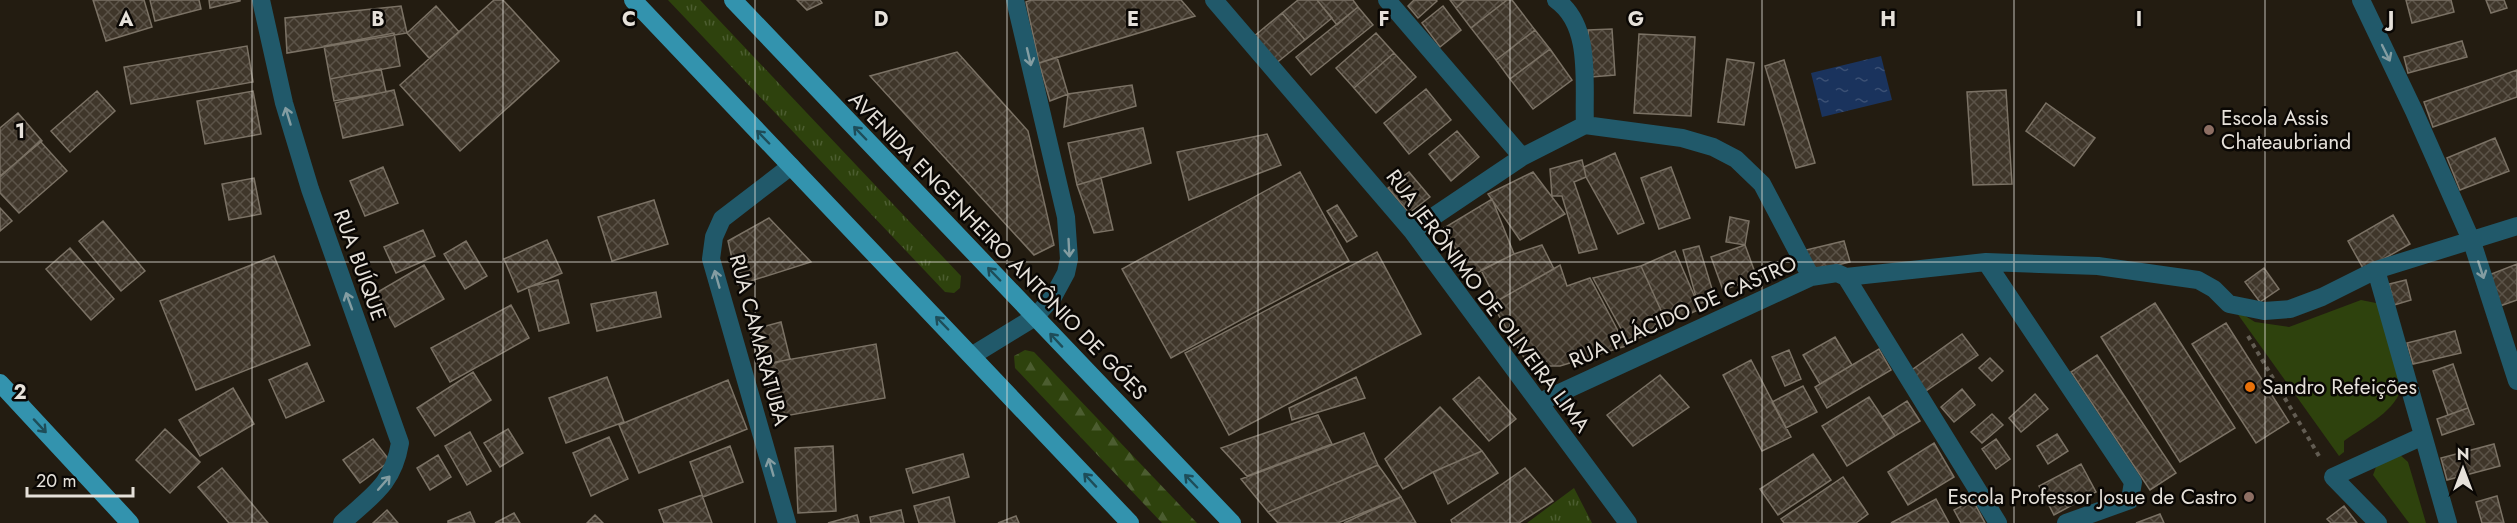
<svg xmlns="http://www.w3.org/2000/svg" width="2517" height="523" font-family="Jost,sans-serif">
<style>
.grass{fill:url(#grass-tufts)}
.forest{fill:url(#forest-firs)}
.park{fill:#2e420d}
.water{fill:url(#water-ripples)}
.building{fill:url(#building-cross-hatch);stroke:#7b7265;stroke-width:1.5}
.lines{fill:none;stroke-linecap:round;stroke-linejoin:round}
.path{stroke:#625c52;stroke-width:4;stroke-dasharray:4.5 4.5;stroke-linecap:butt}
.street{stroke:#21596a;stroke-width:18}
.primary{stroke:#3393ae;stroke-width:18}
.oneway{stroke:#849da2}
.oneway2{stroke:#1e4d59}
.grid{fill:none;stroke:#e6e1da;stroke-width:1.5;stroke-opacity:0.55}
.education-dot{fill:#8d6e63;stroke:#0a0704;stroke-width:2}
.food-dot{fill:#e8710a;stroke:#0a0704;stroke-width:2}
.labels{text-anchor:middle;stroke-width:5;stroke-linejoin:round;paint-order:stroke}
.poi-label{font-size:21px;fill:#e6e1da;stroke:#0a0704;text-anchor:start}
.street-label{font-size:21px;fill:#e6e1da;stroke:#0a0704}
.grid-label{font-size:20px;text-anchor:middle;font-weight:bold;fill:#e6e1da;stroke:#0a0704;stroke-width:5;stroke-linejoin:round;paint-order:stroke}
</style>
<defs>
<pattern id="grass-tufts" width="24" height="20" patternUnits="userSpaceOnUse" patternTransform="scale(1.5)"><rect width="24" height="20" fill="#2e420d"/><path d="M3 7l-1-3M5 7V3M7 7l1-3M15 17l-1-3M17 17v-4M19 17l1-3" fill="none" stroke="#4c5d30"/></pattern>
<pattern id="forest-firs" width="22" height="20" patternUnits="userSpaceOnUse" patternTransform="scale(1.5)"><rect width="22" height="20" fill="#2e420d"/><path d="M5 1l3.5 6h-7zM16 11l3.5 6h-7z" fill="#4c5d30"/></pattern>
<pattern id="water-ripples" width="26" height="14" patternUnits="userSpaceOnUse" patternTransform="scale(1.5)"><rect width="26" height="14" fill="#1a335d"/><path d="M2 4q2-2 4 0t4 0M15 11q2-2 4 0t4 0" fill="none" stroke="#3b5074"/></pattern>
<pattern id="building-cross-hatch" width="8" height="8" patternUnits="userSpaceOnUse" patternTransform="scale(1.5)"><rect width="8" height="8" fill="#3f362a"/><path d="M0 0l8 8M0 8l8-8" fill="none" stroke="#5b5348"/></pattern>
</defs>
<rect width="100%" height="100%" fill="#231c11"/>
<path class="grass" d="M668,0H700L961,276L960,288L954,293L945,292Z
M1574,488L1592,523H1527Z"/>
<path class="forest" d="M1025,350L1034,352L1197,523H1162L1015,368L1014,356Z"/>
<path class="park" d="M2361,300L2381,304L2403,384C2396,412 2366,425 2344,441V452L2339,456L2234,309L2255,322L2289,327Z
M2398,453L2408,462L2426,523H2409L2373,475L2376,467Z"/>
<path class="water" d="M1881,56L1892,100L1822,117L1811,73Z"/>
<path class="building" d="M93,0H144L152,27L106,41Z
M150,0H199L201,9L155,21Z
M209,0H240V1L210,8Z
M494,0H503L559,61L460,151L400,85Z
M797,0H820L822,3L807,10Z
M1031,0H1181L1195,16L1039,63L1026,2Z
M1298,0H1317L1332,18L1305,40L1282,13Z
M1317,0H1353L1358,7L1337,25Z
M1414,0H1436L1437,1L1418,18L1408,6Z
M1450,0H1465L1456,8Z
M1465,0H1507L1471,28L1456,8Z
M1507,0H1512L1535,30L1496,60L1471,28Z
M2406,0H2451L2454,12L2412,23Z
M2486,0H2504L2507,8L2491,13Z
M401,6L407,33L287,53L285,18Z
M436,6L459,32L429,58L407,33Z
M1443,6L1461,30L1440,47L1422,23Z
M1358,7L1373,25L1311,75L1296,57Z
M1282,13L1305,40L1275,64L1253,37Z
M1612,29L1615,75L1591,77L1588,30Z
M1535,30L1550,49L1510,79L1496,60Z
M394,33L400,66L330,79L324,46Z
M1376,33L1394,53L1354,88L1336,68Z
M1639,34L1695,37L1691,116L1634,113Z
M2462,41L2467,57L2408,73L2404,57Z
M247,46L253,82L131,104L124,67Z
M1550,49L1572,80L1533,109L1510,79Z
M957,52L1028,131L1054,245L1034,255L870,76Z
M1394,53L1416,77L1376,113L1354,88Z
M1057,57L1068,94L1050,101L1039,63Z
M1727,59L1754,63L1744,125L1718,122Z
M1784,60L1815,163L1796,168L1765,66Z
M381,69L386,92L334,101L330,79Z
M2517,70V97L2433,127L2424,102Z
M1132,85L1136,106L1064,127L1068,94Z
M1426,89L1451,120L1409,154L1384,123Z
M394,90L403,125L343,138L335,103Z
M2006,90L2012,184L1973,185L1967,92Z
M97,91L115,111L70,152L51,131Z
M253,91L261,134L205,144L197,101Z
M2046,103L2095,138L2074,166L2026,131Z
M18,113L42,141L0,176V128Z
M1143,128L1151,163L1077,185L1068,143Z
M1457,131L1479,157L1451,181L1429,154Z
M1267,134L1281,165L1189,200L1177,152Z
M2495,138L2509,171L2460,190L2447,158Z
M40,141L67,171L19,213L0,193V177Z
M1615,153L1644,223L1618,234L1586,177L1584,167Z
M1582,160L1586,177L1574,182L1597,249L1579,253L1562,196H1552L1550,169Z
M383,167L398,203L365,216L350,181Z
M1671,167L1690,218L1659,229L1641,178Z
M1300,172L1349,261L1171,358L1122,269Z
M1409,172L1430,197L1409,213L1388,188Z
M1533,172L1565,214L1520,240L1488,194Z
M254,178L261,214L229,220L222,184Z
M1101,178L1113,230L1094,233L1077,185Z
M1492,199L1514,254L1471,276L1444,228Z
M654,200L668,244L612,261L598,217Z
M1337,205L1357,236L1347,242L1327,211Z
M0,208L12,221L0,231Z
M2393,215L2410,244L2364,270L2348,241Z
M1730,217L1749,221L1745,245L1726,242Z
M769,218L811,262L738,285L728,241Z
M103,221L145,271L121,291L79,241Z
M423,230L435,256L396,273L384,247Z
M547,240L562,273L518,292L504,259Z
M466,241L487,276L465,289L444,254Z
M1844,241L1850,262L1812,271L1806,250Z
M1542,245L1554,269L1497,301L1481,270L1514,254Z
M1745,245L1757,278L1723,290L1711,257Z
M1699,246L1715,299L1698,304L1683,250Z
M70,248L114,299L91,320L46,269Z
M1675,251L1700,309L1667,324L1641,266Z
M1377,252L1421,334L1229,435L1185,353Z
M274,256L310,345L196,390L160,301Z
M2517,264V300L2500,306L2489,275Z
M424,265L444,299L395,327L376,293Z
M1560,265L1567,286L1590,278L1626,346L1560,366H1529L1492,304Z
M1641,266L1667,324L1629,343L1593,278Z
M2264,268L2279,289L2260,302L2245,282Z
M558,280L569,323L539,331L528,287Z
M2406,280L2411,300L2394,305L2389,284Z
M656,292L661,317L597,331L591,304Z
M2155,303L2235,428L2180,462L2101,337Z
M511,305L529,338L450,382L431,348Z
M781,322L790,359L759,367L750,330Z
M2226,323L2289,422L2256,443L2192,344Z
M2455,331L2461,353L2413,364L2407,343Z
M1962,334L1978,355L1923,393L1909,372Z
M1835,337L1852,365L1820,384L1803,355Z
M876,344L885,398L774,418L764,364Z
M1879,349L1891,370L1827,408L1815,387Z
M1789,350L1801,379L1785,386L1772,357Z
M2097,355L2176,473L2150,490L2071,372Z
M1990,358L2003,371L1992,381L1979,368Z
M1751,360L1791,437L1762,451L1723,375Z
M307,363L324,401L286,418L269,380Z
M2453,364L2468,408L2448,415L2433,371Z
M473,372L491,400L435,436L417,408Z
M1660,375L1689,407L1633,446L1607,415Z
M607,377L624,422L566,443L549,398Z
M1356,377L1365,398L1292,420L1289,408Z
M1479,377L1516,419L1489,441L1453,399Z
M728,380L747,429L639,473L619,425Z
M1803,386L1817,412L1786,428L1772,402Z
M233,388L254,424L200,456L179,420Z
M1962,389L1975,405L1954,422L1941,407Z
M2035,394L2048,409L2021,432L2009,418Z
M1869,397L1895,436L1847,466L1822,426Z
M1907,401L1920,421L1895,436L1882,417Z
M1440,407L1482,451L1433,472L1403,489L1385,459Z
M2468,408L2474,424L2442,435L2437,419Z
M1992,414L2003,425L1982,443L1971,432Z
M1318,415L1332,444L1247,476L1221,448Z
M165,429L200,462L170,493L136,460Z
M508,429L523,453L500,467L484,443Z
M470,432L491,471L467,485L445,446Z
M1364,433L1378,465L1268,512L1241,479Z
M2057,434L2068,451L2048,464L2037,446Z
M609,437L628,479L591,496L573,453Z
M373,439L390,461L360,483L343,460Z
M1996,439L2010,459L1996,469L1982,449Z
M1934,443L1954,477L1908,505L1888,472Z
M2494,444L2500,466L2447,480L2441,458Z
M730,446L743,482L703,497L690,462Z
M833,446L836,511L798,513L795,448Z
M1482,451L1498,473L1448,504L1433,472Z
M963,454L969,477L913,493L906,469Z
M1813,454L1831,480L1778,515L1760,489Z
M438,455L451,477L430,490L417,468Z
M2081,464L2096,492L2054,515L2039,486Z
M1378,465L1401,497L1338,523H1278L1268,512Z
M222,468L268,523H229L198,487Z
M1525,468L1553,501L1519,523H1452L1451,520Z
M1843,477L1868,514L1856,523H1784L1781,519Z
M702,495L712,523H664L659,510Z
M2497,496L2504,523H2482L2476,502Z
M949,497L955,523H919L914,506Z
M1401,497L1416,523H1344Z
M1936,499L1949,523H1891Z
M1973,500L1985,523H1961L1954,510Z
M2344,506L2357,523H2331L2327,519Z
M387,510L398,523H373Z
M901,510L904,523H871L870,517Z
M470,512L475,523H448V521Z
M514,513L520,523H495Z
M2160,514L2164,523H2136Z
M595,515L603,523H587Z
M857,515L859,523H828Z
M1016,516L1019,523H998Z"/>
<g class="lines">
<path class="path" d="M2248,336L2319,456"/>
<path class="street" d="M261,0L284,103L310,189L400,443C393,485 371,496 342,523
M1214,0L1412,231L1628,523
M1387,0L1522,157
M1556,0C1593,26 1583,85 1585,125
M2361,0L2414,111L2472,242L2517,381
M1412,231L1522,157L1585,125L1682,138L1713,147L1736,159L1762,184L1811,277
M1986,262L2133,482L2130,500L2066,523
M2376,270L2448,523
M1846,277L1986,262L2098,266L2198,280L2214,289L2229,304L2264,311L2290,309L2322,297L2376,270L2517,226
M1846,277L1998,523
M973,355L1035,317L1053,297L1066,273L1069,259L1066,217L1015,0
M1540,402L1811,277L1837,273L1846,277
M787,523L711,259L714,237L722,219L791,166
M2378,523L2333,477L2423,436"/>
<path class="primary" d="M633,0L1130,523
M733,0L1232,523
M0,383L130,523"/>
</g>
<defs><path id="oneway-shaft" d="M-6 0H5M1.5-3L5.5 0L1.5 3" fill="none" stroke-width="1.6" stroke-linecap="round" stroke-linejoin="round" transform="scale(1.5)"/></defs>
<g class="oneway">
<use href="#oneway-shaft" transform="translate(2386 53) rotate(64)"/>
<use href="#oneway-shaft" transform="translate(1029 57) rotate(77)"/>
<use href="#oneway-shaft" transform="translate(288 116) rotate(-107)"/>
<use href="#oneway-shaft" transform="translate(1069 248) rotate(87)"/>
<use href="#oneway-shaft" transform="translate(2481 270) rotate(72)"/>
<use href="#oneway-shaft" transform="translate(717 279) rotate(-106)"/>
<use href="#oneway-shaft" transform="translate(349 301) rotate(-110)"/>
<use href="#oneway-shaft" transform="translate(771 467) rotate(-106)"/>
<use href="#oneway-shaft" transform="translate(384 483) rotate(-49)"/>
</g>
<g class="oneway2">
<use href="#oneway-shaft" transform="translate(860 133) rotate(-134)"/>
<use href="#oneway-shaft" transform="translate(763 137) rotate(-134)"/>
<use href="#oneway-shaft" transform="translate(994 274) rotate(-134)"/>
<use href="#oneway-shaft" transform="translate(942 323) rotate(-134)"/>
<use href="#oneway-shaft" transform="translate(1056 340) rotate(-133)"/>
<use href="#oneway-shaft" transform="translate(40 426) rotate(47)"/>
<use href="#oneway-shaft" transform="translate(1090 480) rotate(-133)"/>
<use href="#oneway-shaft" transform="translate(1191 481) rotate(-134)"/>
</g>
<path class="grid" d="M252,0V523M503,0V523M755,0V523M1007,0V523M1258,0V523M1510,0V523M1762,0V523M2014,0V523M2265,0V523M0,262H2517"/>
<g class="education-dot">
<circle cx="2209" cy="130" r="6"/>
<circle cx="2249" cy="497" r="6"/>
</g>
<circle class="food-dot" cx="2250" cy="387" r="6"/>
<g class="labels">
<g class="poi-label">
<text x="2221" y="125">Escola Assis<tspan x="2221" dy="24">Chateaubriand</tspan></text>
<text x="2262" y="394">Sandro Refeições</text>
<text x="2237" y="504" text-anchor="end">Escola Professor Josue de Castro</text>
</g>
<g class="street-label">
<text transform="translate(998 246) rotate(46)" y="7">AVENIDA ENGENHEIRO ANTÔNIO DE GÓES</text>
<text transform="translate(360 265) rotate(70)" y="7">RUA BUÍQUE</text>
<text transform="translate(1488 301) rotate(53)" y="7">RUA JERÔNIMO DE OLIVEIRA LIMA</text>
<text transform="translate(1683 312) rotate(-24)" y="7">RUA PLÁCIDO DE CASTRO</text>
<text transform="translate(759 340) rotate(75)" y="7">RUA CAMARATUBA</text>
</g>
</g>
<g class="grid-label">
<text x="126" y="26">A</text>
<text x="378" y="26">B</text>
<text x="629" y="26">C</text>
<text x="881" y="26">D</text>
<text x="1133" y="26">E</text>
<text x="1384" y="26">F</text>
<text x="1636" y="26">G</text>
<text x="1888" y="26">H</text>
<text x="2139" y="26">I</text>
<text x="2391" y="26">J</text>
<text x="20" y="138">1</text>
<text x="20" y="399">2</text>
</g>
<g transform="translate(2463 469)" stroke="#0a0704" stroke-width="4.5" paint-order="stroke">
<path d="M0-4.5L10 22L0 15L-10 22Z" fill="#e6e1da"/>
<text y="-9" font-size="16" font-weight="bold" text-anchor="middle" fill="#e6e1da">N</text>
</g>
<path d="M27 487v9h106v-9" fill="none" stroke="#e6e1da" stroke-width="3"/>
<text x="36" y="487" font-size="18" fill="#e6e1da" stroke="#0a0704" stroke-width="4.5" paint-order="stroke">20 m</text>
</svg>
